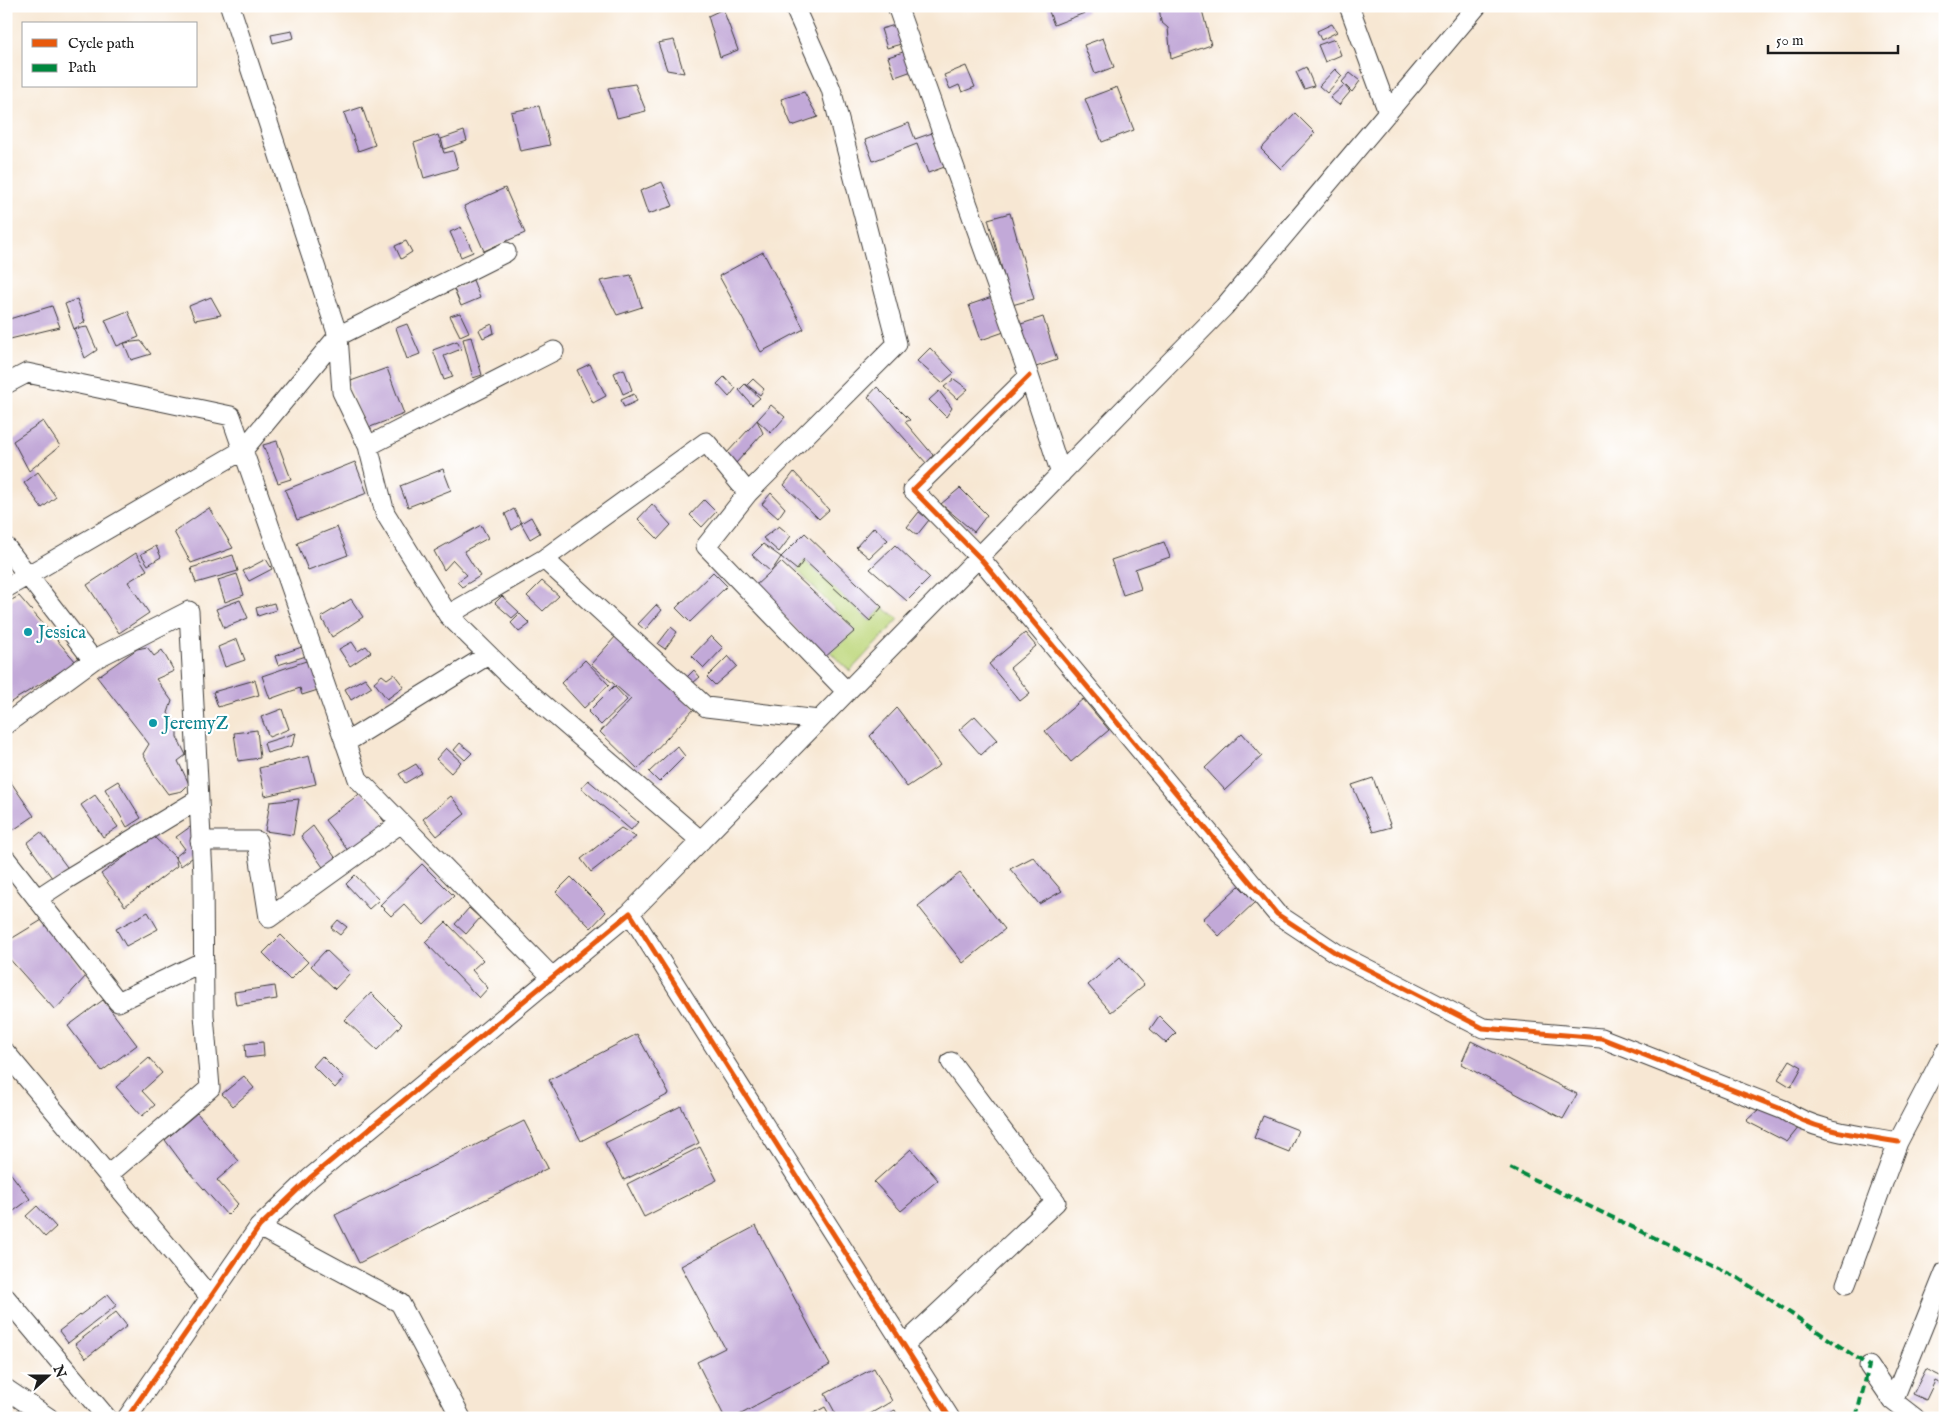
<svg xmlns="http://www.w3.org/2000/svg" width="1951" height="1424" font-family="'IM FELL English',serif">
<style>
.green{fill:#bdd77c;stroke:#6c7a4c}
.building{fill:#c2a9d8}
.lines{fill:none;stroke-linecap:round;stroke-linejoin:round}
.minor-casing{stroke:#3d3a37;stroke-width:21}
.minor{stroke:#fff;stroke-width:19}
.quiet{stroke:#00873e;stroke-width:4;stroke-dasharray:8 4;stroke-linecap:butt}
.cycleway-casing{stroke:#fff;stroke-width:8}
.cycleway{stroke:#e8590c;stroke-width:5}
.culture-dot{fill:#0f9aa8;stroke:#fff;stroke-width:2}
.labels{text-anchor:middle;stroke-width:4.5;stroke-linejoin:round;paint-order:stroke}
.culture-label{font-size:18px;fill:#0d838f;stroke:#fff;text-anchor:start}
</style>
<rect width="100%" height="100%" fill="#fff"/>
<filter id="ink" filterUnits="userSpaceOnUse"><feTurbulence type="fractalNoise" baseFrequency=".02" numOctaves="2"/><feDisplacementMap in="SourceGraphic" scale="10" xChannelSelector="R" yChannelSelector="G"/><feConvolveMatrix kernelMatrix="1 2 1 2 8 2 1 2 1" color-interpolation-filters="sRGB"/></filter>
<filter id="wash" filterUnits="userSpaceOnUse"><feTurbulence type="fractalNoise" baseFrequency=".0096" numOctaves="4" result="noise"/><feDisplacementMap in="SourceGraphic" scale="20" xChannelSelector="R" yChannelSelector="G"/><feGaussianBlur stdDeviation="1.12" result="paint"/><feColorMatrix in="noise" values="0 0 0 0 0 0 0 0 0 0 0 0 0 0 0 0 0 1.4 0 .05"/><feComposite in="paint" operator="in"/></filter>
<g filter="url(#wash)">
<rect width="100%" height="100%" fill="#f7e7d3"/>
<path class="green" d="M804,560L870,621L882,607L899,619L850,671L830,652L855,630L797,570Z"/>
<g id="blocks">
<path class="building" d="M1047,6H1085L1087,12L1054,25Z
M1159,6H1201L1211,45L1171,59L1168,28L1161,22Z
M723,9L738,50L720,57L708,16Z
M902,23L908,42L887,48L881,29Z
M1332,24L1337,32L1321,40L1317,31Z
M292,31L294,38L273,43L271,35Z
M1103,38L1114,67L1095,74L1084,45Z
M1335,39L1341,55L1325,62L1318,45Z
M674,40L684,73L667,70L658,43Z
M906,51L912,71L895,77L888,57Z
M966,66L975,87L962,92L959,85L950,89L944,75Z
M1306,67L1314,86L1304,89L1296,72Z
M1335,69L1342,76L1327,93L1319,86Z
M1350,73L1360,81L1352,92L1342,82Z
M635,84L646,111L617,118L608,88Z
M1344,85L1350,92L1339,105L1330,98Z
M1117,87L1134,130L1102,142L1085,99Z
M804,92L818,117L792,126L781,99Z
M539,106L550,145L520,151L511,112Z
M362,107L375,145L358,151L344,113Z
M1295,113L1315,133L1281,169L1261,149Z
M909,123L915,139L938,131L950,165L928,173L917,144L873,161L865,140Z
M464,131L467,141L444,149L441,139Z
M438,135L444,153L453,151L458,168L424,178L414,143Z
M662,182L673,206L648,214L640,191Z
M505,188L525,233L484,251L464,206Z
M1010,213L1034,299L1012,305L988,219Z
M461,227L473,252L461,257L450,232Z
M406,241L412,252L401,259L395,246Z
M763,252L804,329L761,352L719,276Z
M631,275L642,307L617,315L600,281Z
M473,280L480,298L461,306L454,289Z
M211,297L221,315L195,320L189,306Z
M992,297L1004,332L981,340L969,305Z
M77,299L85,322L74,329L87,327L97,350L85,358L74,329L65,304Z
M52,306L60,327L6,340V320Z
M128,311L139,337L117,346L105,320Z
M460,313L469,332L460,336L450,316Z
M1043,317L1057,360L1033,368L1018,325Z
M407,324L420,354L407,359L396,328Z
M492,324L494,333L483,338L479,330Z
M471,337L482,375L473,378L463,339Z
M141,341L151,354L131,360L124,343Z
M457,341L461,349L444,356L453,377L444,380L433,350Z
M930,348L954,373L942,383L917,361Z
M590,364L606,396L593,403L577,370Z
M387,368L404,414L365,429L348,382Z
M624,369L632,390L623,394L614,373Z
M724,377L736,388L729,397L717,384Z
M753,379L764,389L760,395L747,385Z
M954,379L968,389L957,399L944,387Z
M745,384L760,398L752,405L739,390Z
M877,387L910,420L905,422L933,455L927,464L868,397Z
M939,391L952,408L946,417L929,400Z
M634,394L637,401L624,407L621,400Z
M771,405L785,417L771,433L757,420L763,433L736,463L726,454Z
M43,421L60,446L29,471L13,441Z
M277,441L291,479L278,483L263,445Z
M355,462L367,493L297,520L285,490Z
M443,469L451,490L408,507L400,486Z
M38,472L56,497L42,508L24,483Z
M794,472L829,510L819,519L784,485Z
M960,488L987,515L974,532L941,504Z
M771,493L785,508L778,518L762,504Z
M704,500L716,512L702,527L690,515Z
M652,504L671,525L658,539L638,519Z
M209,508L233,548L191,563L174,532Z
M514,509L521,523L512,530L505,514Z
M919,512L929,520L917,535L907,527Z
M531,517L540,533L530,539L521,523Z
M481,525L488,538L464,551L480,576L462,587L457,582L467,575L453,560L444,570L434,551Z
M779,526L791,536L779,552L763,538Z
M337,527L348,555L308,570L297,543Z
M874,527L888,540L869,558L856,547Z
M805,533L882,607L870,621L804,560L797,570L781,557Z
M1164,542L1170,557L1135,569L1141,589L1123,595L1111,560Z
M763,544L781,557L771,572L752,555Z
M895,545L930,578L907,601L870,569Z
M156,546L161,557L148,565L141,554Z
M136,553L147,570L128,582L149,613L119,633L87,585Z
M233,555L238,571L196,583L191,568Z
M266,559L272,569L249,581L243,571Z
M781,562L855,631L824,658L755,586Z
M713,572L727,586L690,622L676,608Z
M237,574L244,595L225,602L218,580Z
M542,581L559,596L543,611L527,596Z
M19,596L76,662L6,705V603Z
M502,596L519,612L512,618L495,603Z
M351,599L363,617L332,637L321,617Z
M240,600L248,618L224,628L216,609Z
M274,603L276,610L258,616L256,608Z
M656,605L662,610L645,630L638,624Z
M520,614L530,624L519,632L511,623Z
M671,627L677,632L665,649L658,644Z
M1025,633L1036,646L1010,668L1030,693L1020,701L989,664Z
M616,636L695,708L638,769L600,732L631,699L591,664Z
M711,636L723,648L704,668L692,656Z
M237,639L245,660L225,667L218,647Z
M352,642L358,651L366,646L371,652L350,666L339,649Z
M147,647L154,656L162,650L174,671L156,679L172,701L168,713L177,728V737L186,755L178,761L189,784L182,791L168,794L154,775L143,754L149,744L97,677L137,649Z
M302,647L306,656L278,665L275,656Z
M728,656L737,666L715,685L707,677Z
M312,659L321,689L302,695L300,688L270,699L262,676Z
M585,660L609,685L584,708L561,683Z
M694,670L700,677L693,683L687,677Z
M394,674L404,687L387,699L374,682L382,675L387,679Z
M365,678L372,687L351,700L345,689Z
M255,680L259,695L218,707L213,692Z
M614,686L627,700L601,725L588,712Z
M1083,699L1109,730L1071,762L1045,731Z
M897,708L940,765L907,787L870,736Z
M282,709L289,729L269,737L261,717Z
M975,716L997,740L981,755L959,730Z
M257,730L260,758L238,761L234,733Z
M296,733L292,746L267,753L264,743Z
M1242,733L1262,756L1225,790L1205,768Z
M460,743L472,753L465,760L454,750Z
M677,746L685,756L659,782L649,772Z
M446,748L461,762L451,773L436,759Z
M309,756L316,784L265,796L259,768Z
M416,764L422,773L405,783L399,774Z
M6,775L34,816L6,835Z
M1373,778L1391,827L1373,832L1352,785Z
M588,780L638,822L631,830L581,788Z
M118,781L141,818L127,827L105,789Z
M362,792L386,824L349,852L325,820Z
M95,795L118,827L103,837L81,805Z
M451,796L465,814L437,836L423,819Z
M299,799L293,835L265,831L270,802Z
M313,826L337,860L325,870L301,836Z
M190,827L200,841L191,848L196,855L181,866L175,857L177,866L125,906L101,874L153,836L175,857L185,849L176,837Z
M621,828L636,837L591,872L581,859Z
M41,832L70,871L55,882L27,843Z
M1033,857L1062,891L1039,904L1010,869Z
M422,864L454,896L424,925L404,904L391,916L380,905Z
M960,873L1005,929L963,963L918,906Z
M355,875L379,900L369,909L346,884Z
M571,877L606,912L591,928L556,892Z
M1239,886L1255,902L1219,936L1203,919Z
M469,908L480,918L466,934L455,924Z
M148,912L158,929L126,946L116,929Z
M42,920L87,975L55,1010L6,955V942Z
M338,920L347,927L340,935L331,928Z
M446,922L483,960L472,970L488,988L479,998L425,942Z
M281,935L308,962L290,980L263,953Z
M326,950L350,973L335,989L311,966Z
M1120,957L1144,985L1111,1012L1088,985Z
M275,986L277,999L236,1005L234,992Z
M371,993L402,1024L377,1050L345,1020Z
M103,1000L137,1045L102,1071L68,1026Z
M1159,1016L1176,1033L1166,1043L1150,1029Z
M637,1034L669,1094L581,1141L549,1080Z
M1471,1041L1577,1094L1563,1119L1461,1064Z
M263,1042L264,1056L246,1058L245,1044Z
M322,1056L344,1078L335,1088L313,1066Z
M149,1058L162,1073L142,1091L155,1105L142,1116L116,1087Z
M1790,1060L1802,1067L1791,1087L1778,1079Z
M244,1076L254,1088L233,1106L222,1094Z
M681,1106L699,1143L624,1180L605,1143Z
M1760,1108L1799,1127L1787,1142L1746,1121Z
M197,1113L239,1161L217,1180L238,1204L227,1215L188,1171L165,1140Z
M1263,1116L1298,1130L1289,1152L1254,1138Z
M524,1121L548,1168L359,1263L335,1215Z
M700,1147L717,1180L644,1217L627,1184Z
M911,1149L938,1180L901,1211L874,1182Z
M8,1170L30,1199L11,1213L6,1206V1172Z
M37,1206L56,1227L45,1237L26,1216Z
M756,1226L830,1365L756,1405V1406L734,1418H725L697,1362L725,1348L681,1266Z
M108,1294L117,1305L68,1343L59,1331Z
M116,1312L127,1326L86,1358L75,1344Z
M874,1368L892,1401L863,1418H838L825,1394Z
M1926,1369L1944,1378L1941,1384L1935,1381L1926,1400L1913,1394Z
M825,1407L831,1418H805Z
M895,1410L899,1418H880Z"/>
</g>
</g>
<g filter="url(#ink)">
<use href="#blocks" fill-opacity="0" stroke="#3d3a37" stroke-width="1"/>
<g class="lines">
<defs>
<path id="minor" d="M794,6L831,89L897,344L748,493L706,546L847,692
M897,6L1029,376L1061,474
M1349,6L1388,112
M506,252L338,336L342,392L368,446L385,513L448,615L511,677L701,841
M1029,376L913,490L979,557L1277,914L1336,953L1483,1028L1601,1038L1784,1110C1816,1132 1860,1135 1898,1142
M6,384L27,373L231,416L358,779L552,977
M368,446L554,351
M6,547L93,660L189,611L203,875L204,1015L210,1088L108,1175
M544,559L706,442L748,493
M6,588L243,450L338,336L230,6
M448,615L544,559L706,707L819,720
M6,724L93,660
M345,743L488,655
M200,841H257L269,918L401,823
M6,859L118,1002L204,961
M38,898L67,879L199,799
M630,913L1224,307L1477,6
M6,1053L210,1297
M259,1227L400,1303L461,1418
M1846,1284L1898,1142L1945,1052
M6,1298L107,1418
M904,1345L1056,1202L951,1062
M1869,1366L1893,1401L1915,1418
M6,1389L49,1418
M1893,1401L1945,1272
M127,1418L259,1227L310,1178L630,913L950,1418"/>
</defs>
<use href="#minor" class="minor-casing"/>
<use href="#minor" class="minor"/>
<path class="quiet" d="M1510,1168L1738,1278L1869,1366L1856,1418"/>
<defs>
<path id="cycleway" d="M1029,376L913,490L979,557L1277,914L1336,953L1483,1028L1601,1038L1784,1110C1816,1132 1860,1135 1898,1142
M127,1418L259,1227L310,1178L630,913L950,1418"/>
</defs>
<use href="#cycleway" class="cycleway-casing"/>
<use href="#cycleway" class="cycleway"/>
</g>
</g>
<g class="culture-dot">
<circle cx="28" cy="632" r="5"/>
<circle cx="153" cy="723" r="5"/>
</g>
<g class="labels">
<g class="culture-label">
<text x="38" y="638">Jessica</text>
<text x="163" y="729">JeremyZ</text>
</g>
</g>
<rect width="1951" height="1424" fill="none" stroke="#fff" stroke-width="25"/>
<rect x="22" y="22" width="175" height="65" fill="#ffffff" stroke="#a4a4a4"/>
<rect x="32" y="39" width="25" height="8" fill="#e8590c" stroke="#a4a4a4"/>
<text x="68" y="48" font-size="15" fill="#1c1c1c">Cycle path</text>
<rect x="32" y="64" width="25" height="8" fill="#00873e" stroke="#a4a4a4"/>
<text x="68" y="72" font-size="15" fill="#1c1c1c">Path</text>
<g transform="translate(48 1376) rotate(69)" stroke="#ffffff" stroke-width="4" paint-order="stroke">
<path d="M0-4L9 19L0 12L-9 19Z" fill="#1c1c1c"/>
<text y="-8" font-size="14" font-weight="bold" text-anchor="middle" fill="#1c1c1c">N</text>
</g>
<path d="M1768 45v8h130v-8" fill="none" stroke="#1c1c1c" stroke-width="2.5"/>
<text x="1776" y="45" font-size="15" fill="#1c1c1c" stroke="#ffffff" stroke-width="4" paint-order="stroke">50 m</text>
</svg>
